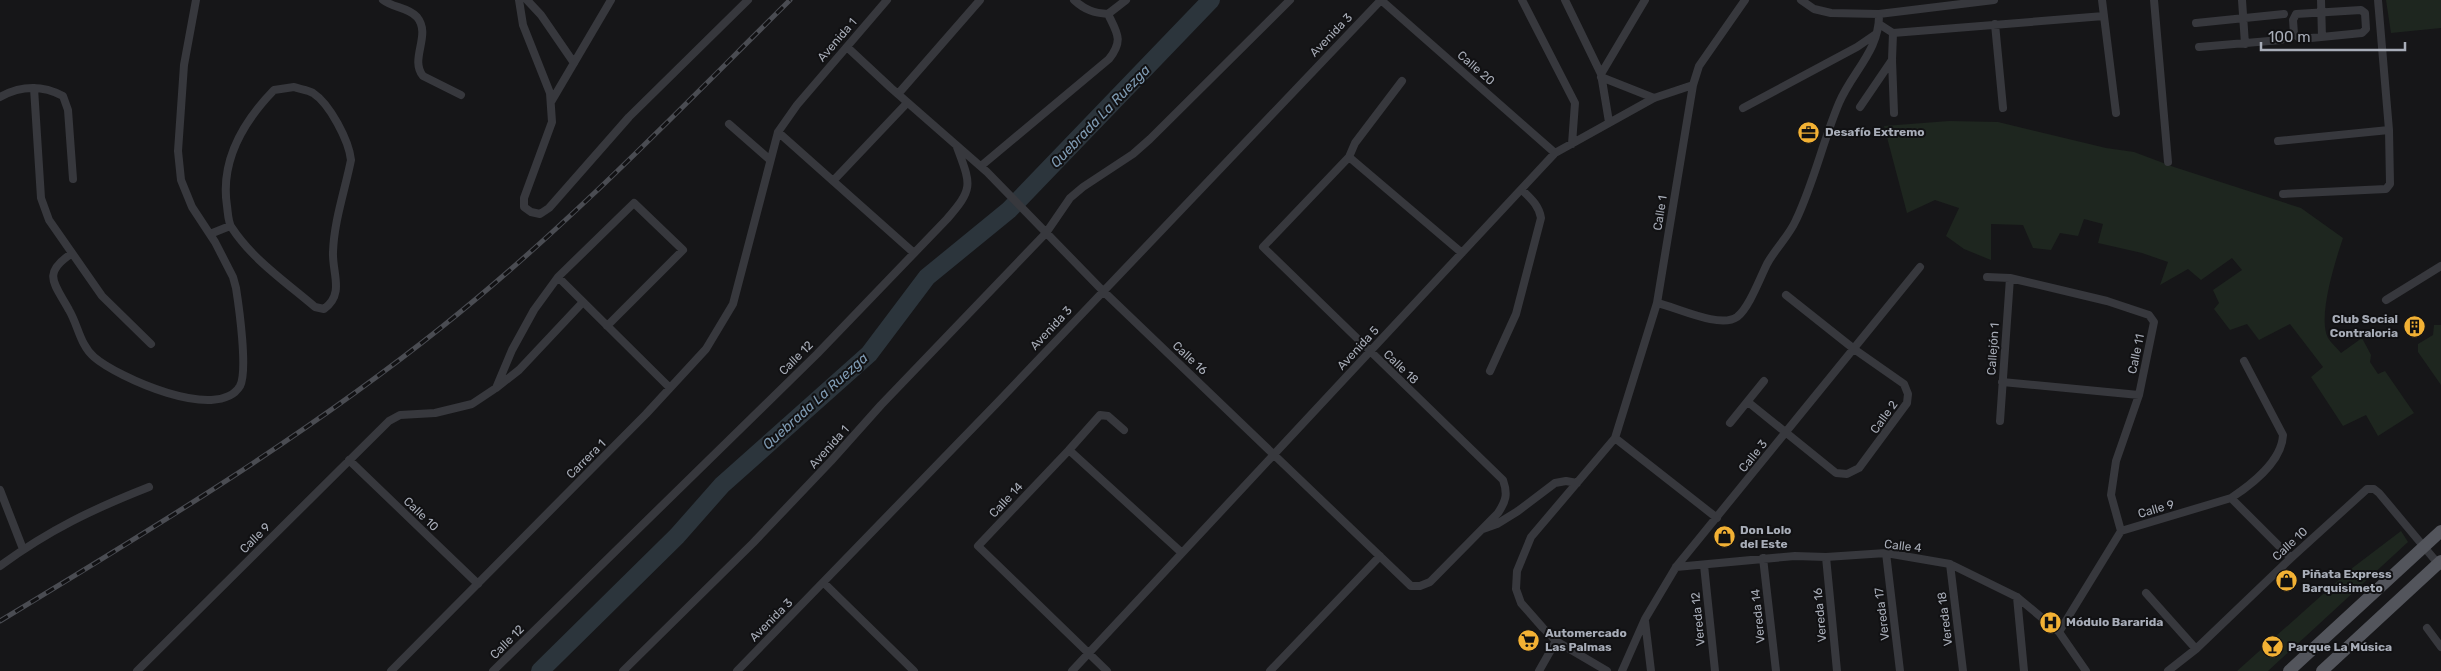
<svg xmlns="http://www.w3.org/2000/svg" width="2441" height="671" font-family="Rubik,sans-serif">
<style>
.green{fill:#1e261f}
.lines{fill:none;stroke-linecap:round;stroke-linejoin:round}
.river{stroke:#2c353c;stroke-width:18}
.minor{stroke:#37383d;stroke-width:8}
.primary{stroke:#53555c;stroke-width:12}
.rail-casing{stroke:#4a4c52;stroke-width:5}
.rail{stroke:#111113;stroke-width:3;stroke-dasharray:9;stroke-linecap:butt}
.labels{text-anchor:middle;stroke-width:4;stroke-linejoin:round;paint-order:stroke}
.street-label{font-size:12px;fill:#a8adb8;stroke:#111113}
.poi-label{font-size:12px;font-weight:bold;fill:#a8adb8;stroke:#111113;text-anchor:start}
.water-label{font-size:14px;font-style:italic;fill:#7f9bb3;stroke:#111113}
</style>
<rect width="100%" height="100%" fill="#161618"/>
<path class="green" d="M2386,0H2441V28L2391,33Z
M1949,121L1998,122L2106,148L2134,152L2174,167L2301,208L2343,238C2336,259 2317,317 2328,338C2331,343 2337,348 2341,353L2362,338L2371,355L2370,362L2378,374L2385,371L2414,413L2378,436L2366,415L2343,426L2311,377L2323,367L2290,324L2259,340L2247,324L2230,330L2214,309L2219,303L2213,290L2242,270L2232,258L2201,280L2188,269L2160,285L2168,262L2142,253L2098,243L2103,224L2084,219L2078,236L2060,233L2051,250L2033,248L2023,225L1991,224V260L1964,249L1946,236L1959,208L1935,200L1907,213L1884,126Z
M2434,325H2441V385L2418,352V344L2433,335Z
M2401,531L2408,542L2268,671H2237L2351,569Z"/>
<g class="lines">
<path class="river" d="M540,671L677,536L722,485L869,354L927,277L1009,210L1211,0"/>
<path class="minor" d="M383,0C393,8 408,7 417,17C432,35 409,59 423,76L461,95
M519,0L523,25L550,93L552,122L524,198V207L531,212L540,214L549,208L629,117L748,0
M527,0L541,15L574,63
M1074,0C1085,10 1094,13 1108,14
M1381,0L1555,153
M1522,0L1575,103L1572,144
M1565,0L1601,74L1609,122
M1801,0L1814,9L1831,13L1879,14L1994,0
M2102,0L2116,113
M2154,0L2168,162
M2242,0L2245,44
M2321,0L2322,37
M2361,10L2365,13L2366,29L2362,33L2301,39L2294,34L2293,20L2296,14Z
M1108,14L1126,0
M2196,23L2284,14
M1879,24L1893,33L1892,60L1894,113
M1995,24L2003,108
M1893,33L2104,16
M847,47L891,88L987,172L1102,290L1411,586H1420L1430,582L1498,513C1506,501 1508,494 1503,480L1263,247L1349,157L1462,253
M2199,47L2281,40
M1601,74L1645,0
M1601,77L1654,98
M294,87C299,89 308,90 313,93C330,104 349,141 351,160C345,190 334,221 333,252C332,273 345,294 324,309L315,307C287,283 253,260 232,228C228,223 228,213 227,206C220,161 244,121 274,90Z
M34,88L41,198L49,220L102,296L151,344
M898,94L980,0
M0,97C20,86 42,85 63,96L68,110L73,179
M551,102L611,0
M1860,107L1892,60
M1743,108L1857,47L1876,34
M729,124L769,159
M778,132L914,253
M2278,141L2389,130
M1349,157L1355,143L1402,81
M981,166L1109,59C1124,40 1117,33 1108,14
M833,181L907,103
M2283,194L2386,189L2390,184L2389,130L2378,0
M210,234L230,226
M71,254C41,274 55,284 69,310C78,325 80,345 94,357C117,377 218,423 240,386C248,371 239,307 236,288L233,277L215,242L192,207L181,180L178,151L184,65L196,0
M558,277L670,388
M1987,277L2010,278L2107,301L2149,315L2154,322L2139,395L2116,461L2111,495L2121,531
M2386,300L2441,266
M1657,303C1676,307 1720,329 1737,317C1749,308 1760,278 1767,264C1775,249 1789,236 1796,220C1814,182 1823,141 1839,103C1852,72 1880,50 1879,14
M1490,371L1516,314L1541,218C1539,205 1530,198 1522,190
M2002,382L2139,395
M496,388L519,370L583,302
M1748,402L1836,473L1847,474L1859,468L1907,403L1908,394L1904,384L1854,349L1786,295
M2000,421L2010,278
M1730,423L1764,381
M1615,438L1717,518
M1069,450L1100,415L1108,416L1124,430
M349,460L478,584
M0,490L23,549
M2231,498C2251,485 2282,461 2283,435L2244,361
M1483,529L1497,524L1518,511L1555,483L1566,481L1577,483
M1886,553L1900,671
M1826,557L1837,671
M1763,558L1776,671
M1950,564L1963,671
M1704,565L1715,671
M0,566C49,530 93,509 149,487
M1676,567L1795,556L1826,557L1886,553L1950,564L2017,597L2059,632L2086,671
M824,583L914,671
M2146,593L2196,649
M2017,597L2024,671
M1645,621L1651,671
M2427,628L2441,647
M2059,632L2121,531L2231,498L2291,558
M137,671L389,421L400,415L435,413L472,404L496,388L512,350L534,310L558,277L634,203L683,250L607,326
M391,671L646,414L706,349L733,304L778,132L797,105L887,0
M493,671L817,354L947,219C974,188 971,185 957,147
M623,671L753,543L831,461L881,405L1046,233L1070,198L1083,187L1133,154L1150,139L1290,0
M737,671L997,403L1381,0
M1072,671L1555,153L1654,98L1693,85
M1107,671L978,546L1069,450L1182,553
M1270,671L1380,556
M1539,671L1556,641
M1607,671L1556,641L1543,628L1521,603L1516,589L1517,571L1531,537L1615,438L1657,303L1693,85L1699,66L1745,0
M1622,671L1645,619L1676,567L1920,267
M2168,671L2196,649L2291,558L2367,489H2374L2379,493L2440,566"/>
<path class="primary" d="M2289,671L2441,531
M2322,671L2441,561"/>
<defs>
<path id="rail" d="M0,621C152,529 304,437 443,326C567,227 677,112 790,0"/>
</defs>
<use href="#rail" class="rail-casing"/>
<use href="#rail" class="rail"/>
</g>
<defs>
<symbol id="office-disc" viewBox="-11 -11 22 22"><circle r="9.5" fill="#f2b134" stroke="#111113"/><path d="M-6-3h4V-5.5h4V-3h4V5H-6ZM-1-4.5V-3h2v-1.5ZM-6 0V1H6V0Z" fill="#111"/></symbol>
<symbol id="building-disc" viewBox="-11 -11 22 22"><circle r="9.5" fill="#f2b134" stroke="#111113"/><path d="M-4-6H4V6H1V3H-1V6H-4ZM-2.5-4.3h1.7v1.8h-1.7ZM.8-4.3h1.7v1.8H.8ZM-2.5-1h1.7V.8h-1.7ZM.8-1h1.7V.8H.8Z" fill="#111"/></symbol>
<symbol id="shop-disc" viewBox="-11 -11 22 22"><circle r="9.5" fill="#f2b134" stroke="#111113"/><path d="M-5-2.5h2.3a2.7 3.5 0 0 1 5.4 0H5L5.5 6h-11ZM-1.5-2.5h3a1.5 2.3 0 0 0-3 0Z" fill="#111"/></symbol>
<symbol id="hospital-disc" viewBox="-11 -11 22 22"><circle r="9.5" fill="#f2b134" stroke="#111113"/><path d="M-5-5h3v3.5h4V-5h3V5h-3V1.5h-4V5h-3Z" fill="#111"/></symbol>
<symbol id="supermarket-disc" viewBox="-11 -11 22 22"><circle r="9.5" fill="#f2b134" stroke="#111113"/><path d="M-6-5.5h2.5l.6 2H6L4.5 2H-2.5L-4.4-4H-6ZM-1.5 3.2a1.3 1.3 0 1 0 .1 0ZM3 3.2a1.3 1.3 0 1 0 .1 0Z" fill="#111"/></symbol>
<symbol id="bar-disc" viewBox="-11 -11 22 22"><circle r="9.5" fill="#f2b134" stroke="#111113"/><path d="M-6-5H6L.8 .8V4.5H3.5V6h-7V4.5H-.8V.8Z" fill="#111"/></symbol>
</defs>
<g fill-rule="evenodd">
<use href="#office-disc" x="1796" y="120" width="25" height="25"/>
<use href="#building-disc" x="2402" y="314" width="25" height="25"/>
<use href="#shop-disc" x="1712" y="524" width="25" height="25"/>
<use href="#shop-disc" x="2274" y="568" width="25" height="25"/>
<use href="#hospital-disc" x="2038" y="610" width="25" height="25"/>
<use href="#supermarket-disc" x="1516" y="628" width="25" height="25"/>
<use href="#bar-disc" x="2260" y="634" width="25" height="25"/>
</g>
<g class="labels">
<g class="street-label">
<text transform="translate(1331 35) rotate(-46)" y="4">Avenida 3</text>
<text transform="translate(837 40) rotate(-49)" y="4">Avenida 1</text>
<text transform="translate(1476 68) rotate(41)" y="4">Calle 20</text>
<text transform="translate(1660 213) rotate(-81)" y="4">Calle 1</text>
<text transform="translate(1051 328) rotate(-47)" y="4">Avenida 3</text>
<text transform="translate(1358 348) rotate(-47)" y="4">Avenida 5</text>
<text transform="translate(1993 349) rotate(-86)" y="4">Callejón 1</text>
<text transform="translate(2136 354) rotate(-78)" y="4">Calle 11</text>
<text transform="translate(796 358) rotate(-45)" y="4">Calle 12</text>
<text transform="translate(1190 358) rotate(43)" y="4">Calle 16</text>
<text transform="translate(1401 367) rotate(44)" y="4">Calle 18</text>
<text transform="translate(1884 417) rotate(-54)" y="4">Calle 2</text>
<text transform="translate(829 447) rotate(-48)" y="4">Avenida 1</text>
<text transform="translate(1753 456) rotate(-51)" y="4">Calle 3</text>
<text transform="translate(586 459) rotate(-45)" y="4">Carrera 1</text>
<text transform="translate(1006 500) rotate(-47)" y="4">Calle 14</text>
<text transform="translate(2156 509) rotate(-16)" y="4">Calle 9</text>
<text transform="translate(421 514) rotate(44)" y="4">Calle 10</text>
<text transform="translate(255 538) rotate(-45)" y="4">Calle 9</text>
<text transform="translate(2290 544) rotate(-43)" y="4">Calle 10</text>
<text transform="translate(1903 546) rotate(7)" y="4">Calle 4</text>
<text transform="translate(1882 614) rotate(-97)" y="4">Vereda 17</text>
<text transform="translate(1820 615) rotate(-95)" y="4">Vereda 16</text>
<text transform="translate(1758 616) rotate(-96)" y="4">Vereda 14</text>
<text transform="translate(1698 619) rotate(-96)" y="4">Vereda 12</text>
<text transform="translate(1945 619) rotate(-97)" y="4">Vereda 18</text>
<text transform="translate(771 620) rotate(-45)" y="4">Avenida 3</text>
<text transform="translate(507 642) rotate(-45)" y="4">Calle 12</text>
</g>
<g class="poi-label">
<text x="1825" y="136">Desafío Extremo</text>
<text x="2398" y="323" text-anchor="end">Club Social<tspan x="2398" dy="14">Contraloria</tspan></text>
<text x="1740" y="534">Don Lolo<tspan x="1740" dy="14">del Este</tspan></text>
<text x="2302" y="578">Piñata Express<tspan x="2302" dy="14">Barquisimeto</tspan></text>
<text x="2066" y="626">Módulo Bararida</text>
<text x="1545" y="637">Automercado<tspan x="1545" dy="14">Las Palmas</tspan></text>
<text x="2288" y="651">Parque La Música</text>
</g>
<g class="water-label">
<text transform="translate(1100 116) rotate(-46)" y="5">Quebrada La Ruezga</text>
<text transform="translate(815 401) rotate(-42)" y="5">Quebrada La Ruezga</text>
</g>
</g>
<path d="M2261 42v8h144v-8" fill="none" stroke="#a8adb8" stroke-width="2.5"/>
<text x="2268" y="42" font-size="15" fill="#a8adb8" stroke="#111113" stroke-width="4" paint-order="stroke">100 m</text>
</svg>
